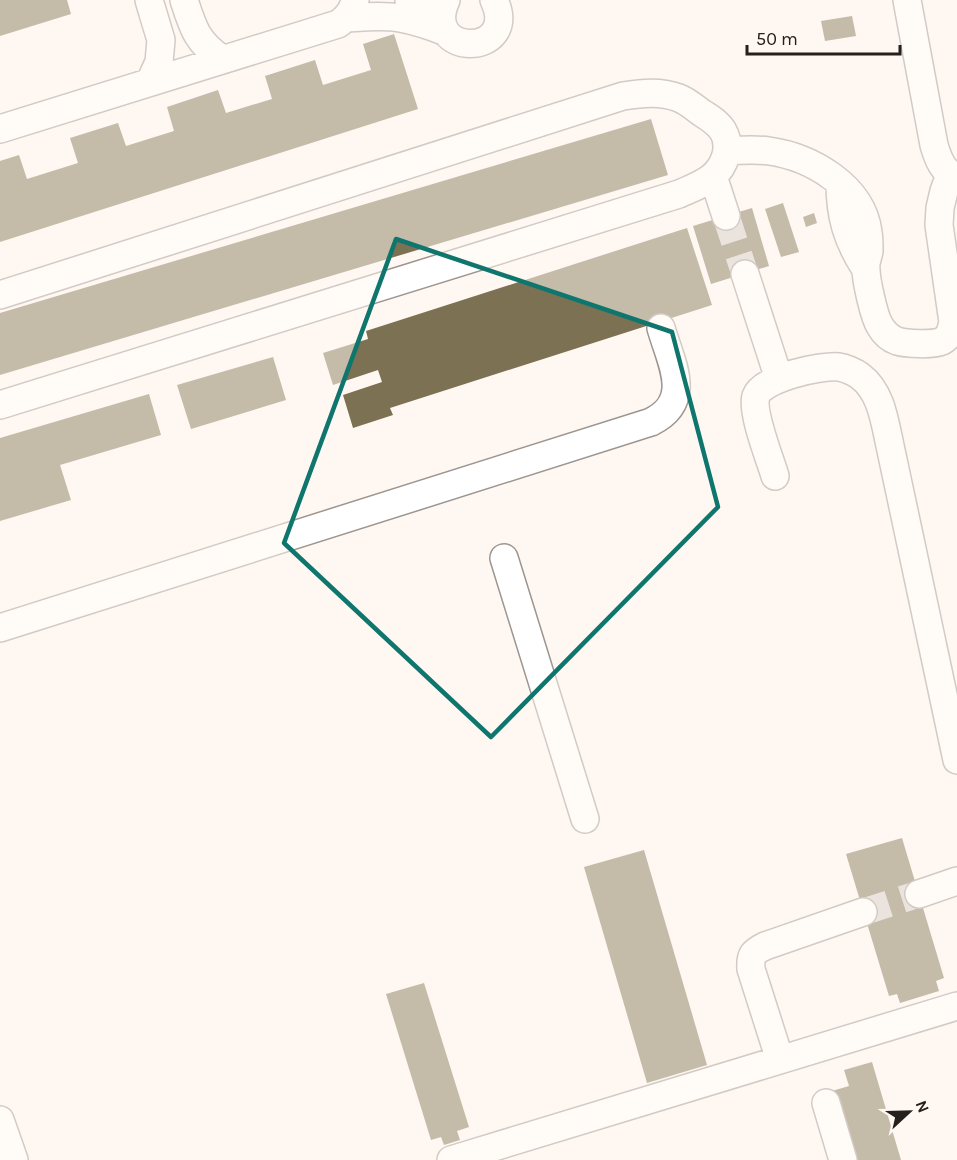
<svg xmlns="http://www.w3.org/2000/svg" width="957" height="1160" font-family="Karla,sans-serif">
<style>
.building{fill:#7c7153}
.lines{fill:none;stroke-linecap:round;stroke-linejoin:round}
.minor-tunnel{stroke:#d3ccc7;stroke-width:27;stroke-dasharray:27 14;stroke-linecap:butt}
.minor-casing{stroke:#9c9590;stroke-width:30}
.minor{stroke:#fff;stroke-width:27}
.marked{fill:none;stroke:#0f766e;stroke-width:4.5;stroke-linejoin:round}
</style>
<rect width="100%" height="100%" fill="#fff7f1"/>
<path class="building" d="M0,0H67L71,14L0,36Z
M852,16L856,36L825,41L821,21Z
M394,34L418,109L0,242V161L19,155L27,179L78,163L70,138L118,123L126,146L174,131L167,107L218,90L226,113L272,99L265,76L315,60L323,85L371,70L363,44Z
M651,119L668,175L0,375V313Z
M783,203L799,252L781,257L765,209Z
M752,208L769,266L711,284L693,226Z
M814,213L817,223L806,227L803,217Z
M687,228L712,305L390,408L393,415L353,428L343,395L382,382L378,370L333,385L323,353L368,339L366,331Z
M273,357L286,400L191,429L177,385Z
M149,394L161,435L60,465L71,500L0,521V438Z
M902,838L944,978L936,981L939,991L900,1003L897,994L889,996L846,854Z
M644,850L707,1065L647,1083L584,867Z
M424,983L469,1127L457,1131L460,1140L444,1145L441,1137L431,1140L386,994Z
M872,1062L901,1160H852L832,1091L849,1086L844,1070Z"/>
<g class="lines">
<path class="minor-tunnel" d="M726,216L745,274
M863,912L919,894"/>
<defs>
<path id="minor" d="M149,0L161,40L159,62L150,82
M184,0C193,28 197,42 222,59
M409,0H431
M446,0C420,58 521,58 494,0
M907,0L934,145C938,159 943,172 957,178
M347,18C364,17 382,15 400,18C416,21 431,26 446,32
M0,129L338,24C347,18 353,11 355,0
M727,151C741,150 755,149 769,151C811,157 862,186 868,232C869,238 869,245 869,251C868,257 865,263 866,269C866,280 874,317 880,326C884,333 889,338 897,341C906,344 934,345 942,341C950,337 951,330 953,322L939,225L940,208L944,191L950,175
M713,176L726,216
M840,183C840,216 847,240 865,268
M745,274L779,379
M0,295L623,96C642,93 661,91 679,98C687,101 695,108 702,113C710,118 718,123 723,131C732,147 725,166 712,177C702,185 690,189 679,194L0,405
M775,476C770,459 751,412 756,396C762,378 821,365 839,367C845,368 855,372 860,376C880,391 884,417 889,441L957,760
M504,558L585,819
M0,628L651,422C694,401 671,363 661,328
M919,894L957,881
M780,1060L751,969C750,955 753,952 765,946L863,912
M826,1103L843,1160
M0,1120L14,1160
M451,1160L957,1006"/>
</defs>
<use href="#minor" class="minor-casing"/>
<use href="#minor" class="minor"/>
</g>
<path d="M0 0H957V1160H0ZM396,239L672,332L718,507L491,737L284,543Z" fill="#fff7f1" fill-opacity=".55" fill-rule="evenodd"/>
<path class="marked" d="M396,239L672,332L718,507L491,737L284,543Z"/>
<g transform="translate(909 1112) rotate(68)" stroke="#fff7f1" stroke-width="4.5" paint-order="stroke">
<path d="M0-4.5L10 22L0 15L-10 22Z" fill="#23201e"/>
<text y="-9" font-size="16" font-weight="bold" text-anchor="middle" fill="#23201e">N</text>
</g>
<path d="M747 45v9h153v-9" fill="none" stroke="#23201e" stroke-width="3"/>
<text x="756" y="45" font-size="18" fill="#23201e" stroke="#fff7f1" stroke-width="4.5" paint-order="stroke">50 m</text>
</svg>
